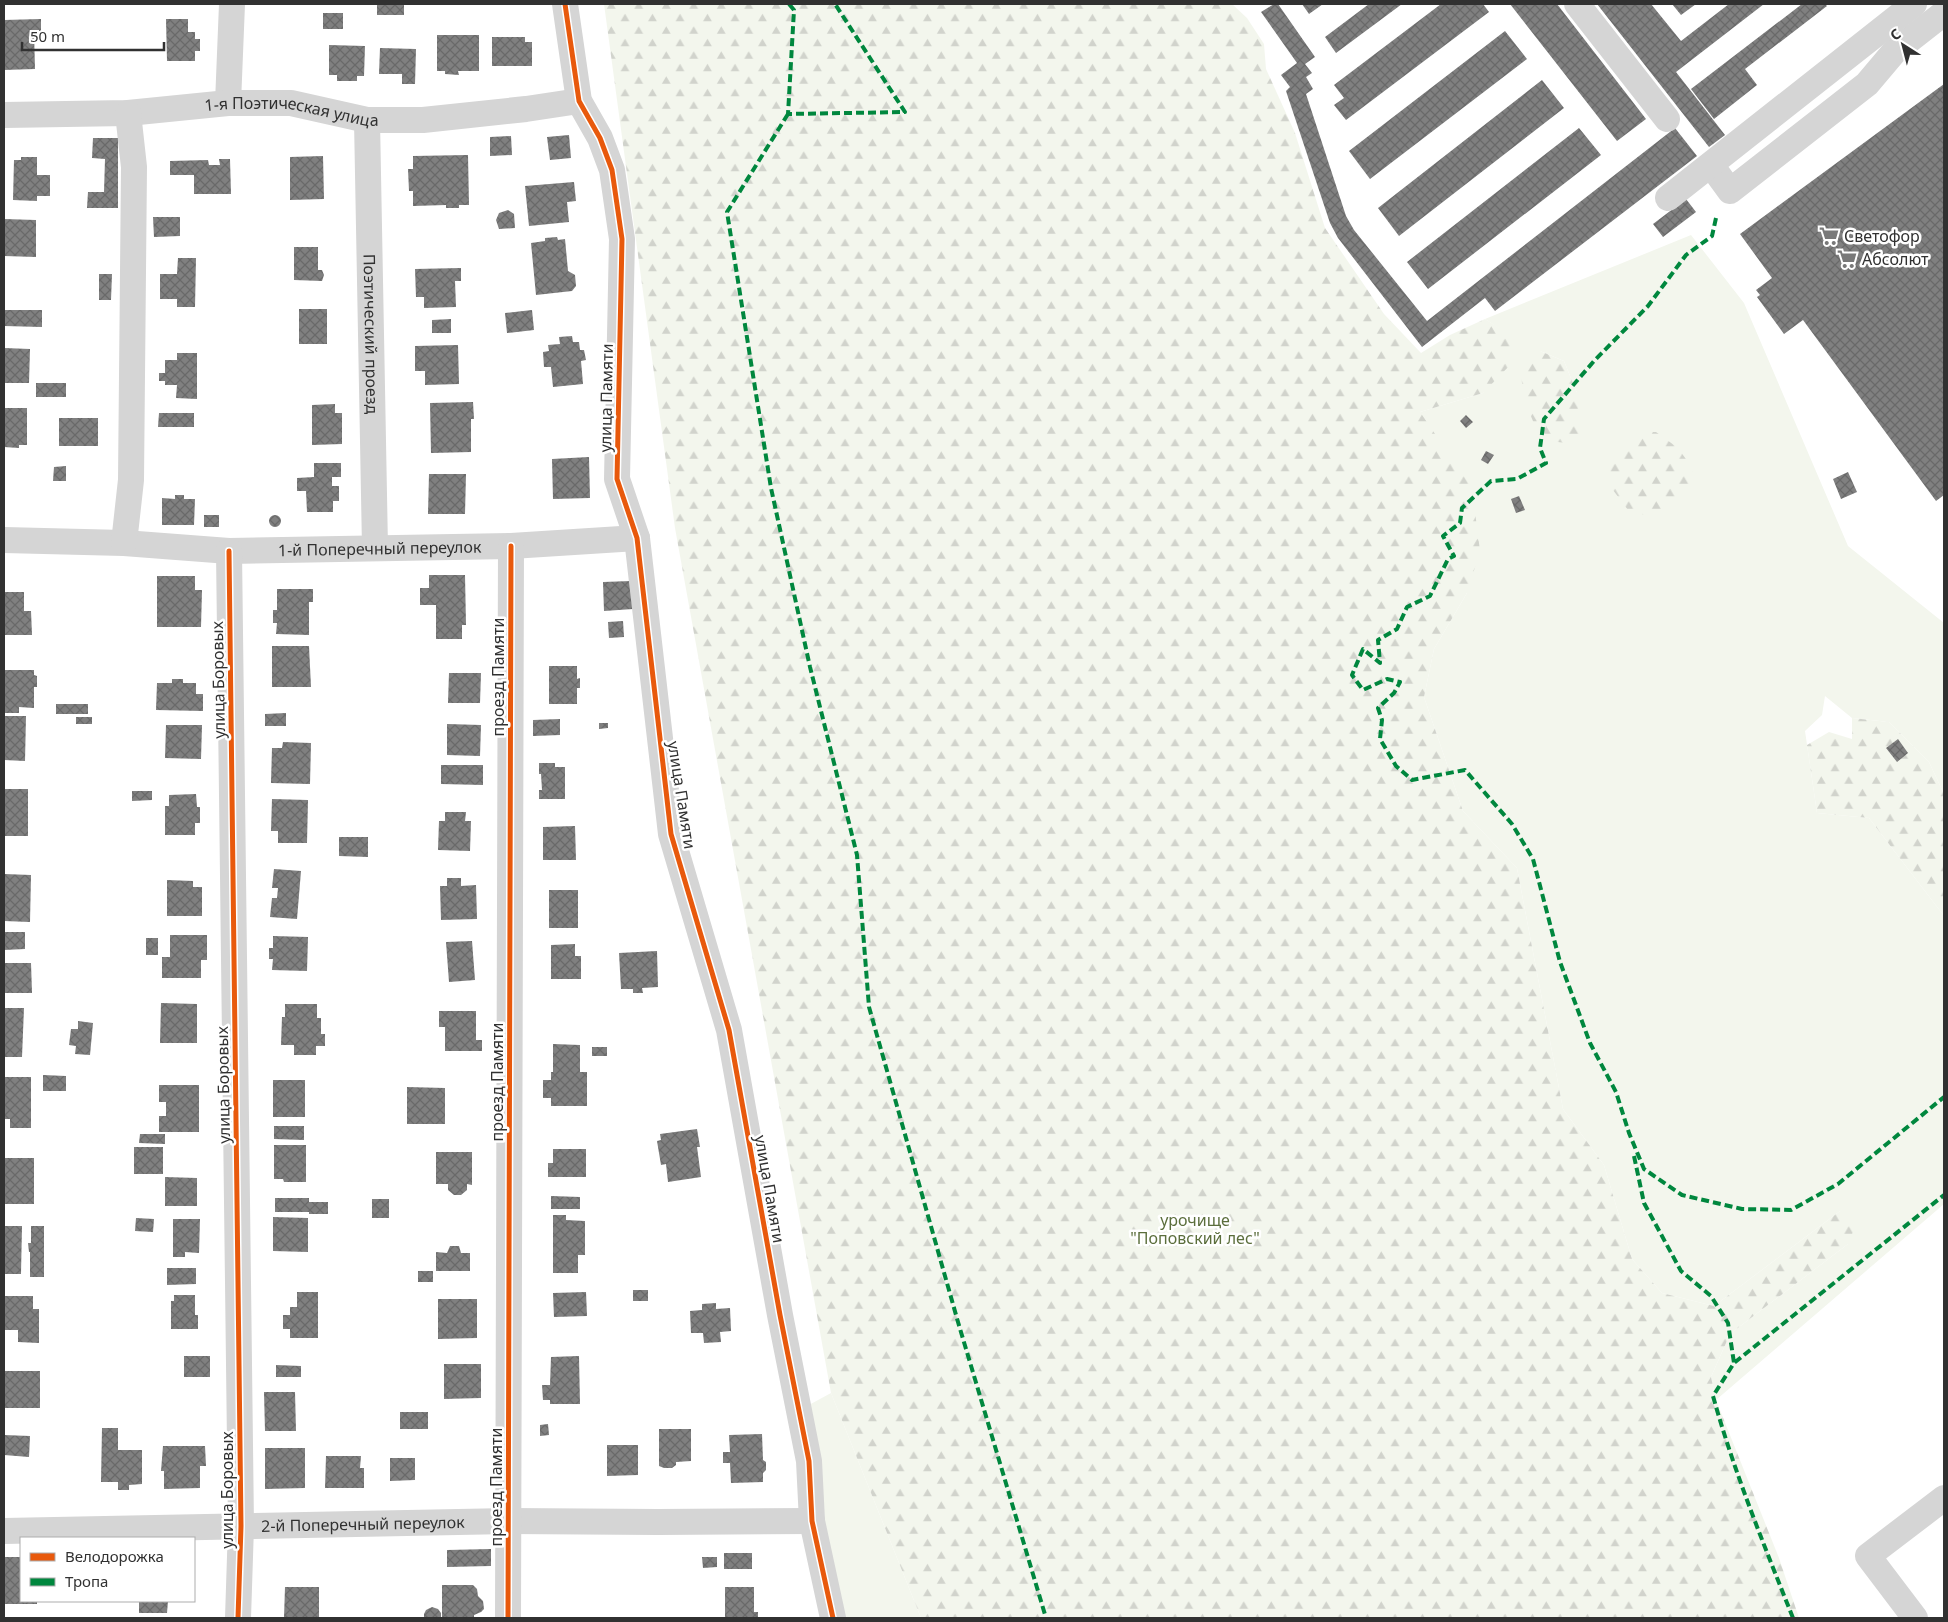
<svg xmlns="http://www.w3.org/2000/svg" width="1948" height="1622" font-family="'Noto Sans',sans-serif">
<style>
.grass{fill:#f3f6ed;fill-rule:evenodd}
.forest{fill:url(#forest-firs)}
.building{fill:url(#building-cross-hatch)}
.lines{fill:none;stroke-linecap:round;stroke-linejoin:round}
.minor{stroke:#d5d5d5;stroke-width:26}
.quiet{stroke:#00873e;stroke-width:4;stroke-dasharray:8 4;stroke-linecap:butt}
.cycleway-casing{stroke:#fff;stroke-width:8}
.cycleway{stroke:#e8590c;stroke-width:5}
.labels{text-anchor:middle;stroke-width:5;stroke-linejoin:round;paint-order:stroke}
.street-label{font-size:16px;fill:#313131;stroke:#fff}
.poi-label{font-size:16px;fill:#313131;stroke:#fff;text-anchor:start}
.park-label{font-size:16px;fill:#5b6e3c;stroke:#fff}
</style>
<defs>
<pattern id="forest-firs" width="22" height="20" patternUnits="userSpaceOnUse" patternTransform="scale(1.25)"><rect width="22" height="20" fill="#f3f6ed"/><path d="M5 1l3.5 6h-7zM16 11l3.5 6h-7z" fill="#d1d3cc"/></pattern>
<pattern id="building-cross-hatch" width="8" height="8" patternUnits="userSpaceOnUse" patternTransform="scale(1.25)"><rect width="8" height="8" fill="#808080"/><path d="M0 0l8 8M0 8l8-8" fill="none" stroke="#696969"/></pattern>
</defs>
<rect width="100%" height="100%" fill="#fff"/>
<path class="grass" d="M1691,235L1744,303L1848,546L1944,623V794L1929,762L1889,722L1852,718L1825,696L1822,715L1805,731L1817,813L1869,818L1944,916V1204L1716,1400L1711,1377L1730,1334L1848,1244L1840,1211L1714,1306L1662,1293L1632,1259L1604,1165L1563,1109L1517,868L1463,811L1424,697L1434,649L1467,593L1420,412L1483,393L1511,336L1485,319ZM1540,351L1564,361L1577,393Z
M831,1393L921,1618H831L796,1412Z"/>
<path class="forest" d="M604,4H1232L1247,18L1264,44L1266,69L1295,133L1325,228L1384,314L1421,353L1450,335L1485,319L1511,335L1512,363L1483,393L1420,412L1472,488L1480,551L1467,593L1434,649L1424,697L1463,811L1517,868L1563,1109L1604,1165L1632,1259L1662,1293L1714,1306L1840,1211L1858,1220L1848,1244L1730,1334L1711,1377L1716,1400L1779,1558L1799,1618H921L831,1393L675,528Z
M1540,351L1564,361L1577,393L1580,433L1568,443C1557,442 1547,442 1540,433C1530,421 1517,380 1523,366C1526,359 1534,355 1540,351Z
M1641,432H1656L1678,448L1693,469V477L1688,494L1668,509L1645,515L1628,510L1604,478L1613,453Z
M1852,718L1889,722L1929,762L1944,794V916L1869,818L1817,813L1807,745L1829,732L1852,739Z"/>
<path class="building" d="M377,4H404V15H377Z
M1274,4H1278L1315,57L1305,64L1312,73L1306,77L1313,89L1306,94L1346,216L1354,230L1427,321L1675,128L1697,156L1495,311L1485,298L1422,347L1338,238L1330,223L1286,91L1290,87L1281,75L1297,63L1261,12Z
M1302,4H1323L1309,14Z
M1369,4H1402L1336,53L1325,37Z
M1441,4H1483L1489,12L1346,120L1334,105L1344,98L1334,85Z
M1510,4H1557L1646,119L1617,141Z
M1597,4H1651L1681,41L1729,4H1764L1676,72L1725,135L1709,147Z
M1672,4H1696L1681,15Z
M1802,4H1825L1827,6L1745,69L1757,85L1714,119L1691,89Z
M323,13H343V29H323Z
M41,19V31H34L35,69L4,70V20Z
M166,19H188V32H195V39H200V51H195V61H167Z
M1505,31L1527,59L1370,179L1349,151Z
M437,35H479V71H458L459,75L445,74V71H437Z
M492,37H525V42H532V66H492Z
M329,45L365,46L364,76H357V81H337V75H329Z
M380,48L416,49L415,84H402V74H379Z
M1542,80L1564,108L1399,236L1378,208Z
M1944,84V495L1936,501L1803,320L1784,334L1757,297L1760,295L1756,290L1772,278L1740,234Z
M1579,128L1601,155L1428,289L1407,262Z
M569,135L571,158L550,160L547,137Z
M511,136L512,155L490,156V137Z
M93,138H118V208H87L88,192H104L105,159L92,158Z
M468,155L469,205H459V208H446V205L413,206V191H409L408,169H413V156Z
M323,156L324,199L290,200V157Z
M21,157H37V175H50V196H37V201L13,200L14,160H21Z
M219,159H230L231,194H194V175H170V161L208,160L209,165H220Z
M574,182L576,201L567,202L569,222L529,226L525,186Z
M1686,199L1696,212L1663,237L1653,224Z
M508,210L514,214L515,228L499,229L496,220L499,213Z
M153,217H180V236L154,237Z
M4,219L36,220V257L4,256Z
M557,237L558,240L565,239L568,271L575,275L576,286L572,291L536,295L531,243L545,241V238Z
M294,247H318V270H322L324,275L322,281L294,280Z
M178,258H196L195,307H177V299H160V274H177Z
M461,268V281H455L456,307L424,308V297H416L415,269Z
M99,274H112L111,300H99Z
M299,309H327V344H299Z
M4,310H42V327L4,326Z
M532,310L534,330L507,333L505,313Z
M451,319V333H432V320Z
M572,336L573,342H579L580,350H584L586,360L581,361L583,384L553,387L551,367H544L543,352L549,351L548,345L560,344L559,337Z
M458,345L459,384L425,385V371H415V346Z
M4,348L30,349L29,383H4Z
M177,353H197V399L176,398L177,385H165V381H159V373H165V360H177Z
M36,383H66V397H36Z
M473,402L474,419H471V452L431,453L430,403Z
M335,404V413H342V444L312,445V405Z
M4,408H27V445H19V448L4,447Z
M159,413H194V427H158Z
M1466,415L1473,422L1466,428L1460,421Z
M59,418H98V446H59Z
M1486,451L1494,455L1488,464L1481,460Z
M589,457L590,498L553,499L552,459Z
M314,463H341V477H332V486H339V501H333V512H307L306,491H297V478L314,477Z
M66,466V481H53L54,467Z
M1848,472L1857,492L1841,499L1833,479Z
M429,474H466L465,514H428Z
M175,495H184V499H195L194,525H162V498L175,499Z
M1519,496L1525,510L1516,513L1511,499Z
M269 521a6 6 0 1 1 12 0a6 6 0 1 1-12 0Z
M204,515H219V527H204Z
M429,575H465L466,625H462V639H436V605H420V588H429Z
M157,576H195V590H202L201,627H157Z
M631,581L633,609L604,611L603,582Z
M277,589H313V602H309V635L276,634L277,623H273V610H277Z
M4,592H24V611H31L32,635H4Z
M623,621L624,637L609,638L608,622Z
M272,646H309L311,687H272Z
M549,666H577V679L580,678V688H577V704H549Z
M4,670H34V675L37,676V687H34V708L19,707V713H4Z
M449,673H481L480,703H448Z
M172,679H183V683H196V694H203V711L156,710L157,683H172Z
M56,704H88V714H56Z
M286,713V726H265V714Z
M4,716H26L25,761L4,760Z
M76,717H92V724H76Z
M560,719V735L533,736V720Z
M599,723H608V728L599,729Z
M447,724L481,725L480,756L447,755Z
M166,725H202L201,759L165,758Z
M1898,739L1908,753L1897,762L1886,748Z
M283,742L311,743L310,784L271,783L272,748H282Z
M539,763H555V767H565V799H539V790H542L541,774H539Z
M441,765H483V785L441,784Z
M4,789H28V836H4Z
M132,791H152V800L132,801Z
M196,794L197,807H200V823H195V835H165V806H169V795Z
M272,799L308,800L307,843H278V831H271Z
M445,812H466L465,821H471L470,851L438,850L439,821H445Z
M575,826L576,860H543V827Z
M339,837H368V857L339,856Z
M274,869L301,871L297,919L270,917L272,898H277L278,888H272Z
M4,874L31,875L30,922L4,921Z
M447,878H461V886L476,885L477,919L441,920L440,886H447Z
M167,880L193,881V887H202V916H167Z
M549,890H578V928H549Z
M4,932H25V949L4,950Z
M170,935H207V960H201V978H162V957H170Z
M273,936L308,937L307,971L272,970L273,959H269V948H273Z
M146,938H158V955H146Z
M472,941L475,980L449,982L446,942Z
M575,944V956H581V979H551V945Z
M657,951L658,987L642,988L643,993H633V989H621L619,953Z
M4,963H31L32,993H4Z
M161,1003L197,1004V1043H160Z
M285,1004H317V1018H321V1034H325V1046H316V1055H294V1045H281L282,1017H285Z
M4,1008H24L22,1057H4Z
M439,1011H476V1040H482V1051H445V1027H439Z
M78,1021L93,1023L90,1055L75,1054L76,1046L69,1045L71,1029H78Z
M553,1044L580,1045V1072H587V1106H551V1098H543V1080H551V1072H553Z
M592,1047H607V1056H592Z
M43,1075L66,1076V1091H43Z
M4,1077H31V1128H10V1119H4Z
M273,1080H305V1117H273Z
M159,1085H199V1132H159V1116H166V1102H159Z
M407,1087L445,1088V1124H407Z
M274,1126H304V1140L274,1139Z
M697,1129L700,1147H697L701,1177L668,1182L666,1164L661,1165L657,1141L661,1140L660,1134Z
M140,1134H165V1144L139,1143Z
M274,1145H306V1182H284L283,1179H274Z
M134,1147H163V1174H134Z
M553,1149H586V1177H548V1163H553Z
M436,1152H472V1185L467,1184V1190L461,1195H454L448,1190V1184H436Z
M4,1158H34V1204H4Z
M165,1177L197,1178V1206H165Z
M551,1196L580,1197V1209H551Z
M275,1198H309V1202H328V1214H309V1212H275Z
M372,1199H389V1218H372Z
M553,1215H566V1220L585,1221V1255H578V1273H553Z
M273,1217L308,1218V1252L273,1251Z
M136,1218L154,1219L153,1232L135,1231Z
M173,1219H200L199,1253L185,1252V1257H173Z
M4,1226H22L21,1274H4Z
M31,1226H44V1277H30V1252H29L28,1243H31Z
M450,1246H459L461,1253H470V1271H436V1252L447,1253Z
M167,1268H196V1284L167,1285Z
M418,1271H433V1282H418Z
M633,1290H648V1301H633Z
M297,1292H318V1338H290V1329H283V1315H290V1307H297Z
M586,1292L587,1316L554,1317L553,1293Z
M174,1295H195V1315H198V1329H171V1301H174Z
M4,1296H33V1309H39V1343L18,1342V1330H4Z
M438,1299H477V1338L438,1339Z
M716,1303V1309L730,1308L731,1331L720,1332L721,1342L704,1343L703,1333H691L690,1311L702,1310V1304Z
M184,1356H210V1377H184Z
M579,1356L580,1404H550V1400H543L542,1385H550L551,1357Z
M444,1364H481V1398L444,1399Z
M276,1365L301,1366V1377H276Z
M4,1371H40V1408H4Z
M264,1392H295L296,1431H265Z
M400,1412H428V1429H400Z
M548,1424L549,1435L540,1436V1425Z
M102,1428H118V1450H142V1484L129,1485V1490H118V1482H101Z
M659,1429H691V1461L676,1462V1465L672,1468H664L659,1466Z
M762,1434L763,1460L766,1462V1470L763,1473V1482L731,1483L730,1463H723V1452H730L729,1435Z
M4,1435L30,1436L29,1457L4,1455Z
M607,1445H638V1475L607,1476Z
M163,1446H205L206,1466H200V1488L164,1489V1471H161Z
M265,1448H305V1488L265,1489Z
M326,1456H361L360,1468H364V1488H325Z
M390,1458H415V1480L390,1481Z
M491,1549V1566L447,1567V1550Z
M724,1553H752V1569H724Z
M4,1557H21V1601H37V1604H4Z
M702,1557H717V1567L703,1568Z
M442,1585H473L477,1589L478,1596L483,1601L484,1609L481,1612L474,1615V1618H442Z
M285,1587H319V1618H284Z
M725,1587H754V1612H758V1618H725Z
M139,1601H168L167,1613H139Z
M432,1607L438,1609L441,1613V1618H424V1614L426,1610Z"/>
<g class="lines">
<g class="minor">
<path d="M565,4L579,101L600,138L612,170L622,239L617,479L637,538L671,834L729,1030L780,1315L809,1461L812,1521L833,1618"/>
<path d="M1577,4L1667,119"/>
<path d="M228,103L232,4"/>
<path id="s1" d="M4,115L128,113L228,103H291L367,120H423L526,109L579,101"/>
<path id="s2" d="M367,120L375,548"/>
<path d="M1711,165L1730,191L1867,84L1894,52L1944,13"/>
<path d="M1668,198L1914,4"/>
<path id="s3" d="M4,540L124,543L229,551L511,546L637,538"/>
<path d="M124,543L131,480L134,167L128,113"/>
<path d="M229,551L241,1526L238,1618"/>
<path id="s4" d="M4,1531L509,1521L658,1522L812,1521"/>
<path d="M508,1618L511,546"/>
<path d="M1915,1618L1868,1556L1944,1498"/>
</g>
<path class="quiet" d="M789,4L794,10L788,114L905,112L835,4
M788,114L727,212L771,488L810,667L857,855L869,1007L958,1322L1046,1618
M1716,218L1712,236L1686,255L1648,306L1594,361L1544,419L1540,448L1546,463L1517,479L1491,481L1462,508L1460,523L1443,536L1454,556L1448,559L1430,596L1407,607L1397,629L1378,640L1380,663L1363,649L1352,675L1363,690L1387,679L1400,682L1394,693L1378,708L1382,720L1380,739L1396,766L1412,780L1465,770L1512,824L1533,859L1560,962L1590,1043L1616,1092L1629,1133L1644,1169L1682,1195L1742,1209L1791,1210L1838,1184L1944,1097
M1634,1156L1644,1203L1681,1271L1711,1296L1728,1323L1734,1363
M1793,1618C1764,1545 1734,1472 1713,1396L1734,1363L1944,1195"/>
<defs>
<path id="cycleway" d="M565,4L579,101L600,138L612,170L622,239L617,479L637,538L671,834L729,1030L780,1315L809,1461L812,1521L833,1618
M229,551L241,1526L238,1618
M508,1618L511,546"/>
</defs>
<use href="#cycleway" class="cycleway-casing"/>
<use href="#cycleway" class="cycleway"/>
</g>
<defs>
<symbol id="supermarket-bare" viewBox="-9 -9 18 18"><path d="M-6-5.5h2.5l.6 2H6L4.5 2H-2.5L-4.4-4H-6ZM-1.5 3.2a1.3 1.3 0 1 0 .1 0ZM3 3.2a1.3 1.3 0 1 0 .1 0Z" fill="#797979" stroke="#fff" stroke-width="2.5" paint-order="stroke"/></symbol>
</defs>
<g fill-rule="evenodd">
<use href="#supermarket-bare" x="1815" y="222" width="28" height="28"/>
<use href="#supermarket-bare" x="1833" y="245" width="28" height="28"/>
</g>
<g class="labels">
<g class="street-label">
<text dy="6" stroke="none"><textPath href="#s1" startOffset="289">1-я Поэтическая улица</textPath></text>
<text dy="6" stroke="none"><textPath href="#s2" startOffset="214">Поэтический проезд</textPath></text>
<text transform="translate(606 398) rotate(-89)" y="6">улица Памяти</text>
<text dy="6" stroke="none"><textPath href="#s3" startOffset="376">1-й Поперечный переулок</textPath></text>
<text transform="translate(498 677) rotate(-90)" y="6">проезд Памяти</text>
<text transform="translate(218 680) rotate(-91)" y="6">улица Боровых</text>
<text transform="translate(682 795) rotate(81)" y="6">улица Памяти</text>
<text transform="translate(497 1082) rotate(-90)" y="6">проезд Памяти</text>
<text transform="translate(223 1085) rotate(-91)" y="6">улица Боровых</text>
<text transform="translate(770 1189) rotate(80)" y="6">улица Памяти</text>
<text transform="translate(496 1487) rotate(-90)" y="6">проезд Памяти</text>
<text transform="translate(227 1490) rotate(-90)" y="6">улица Боровых</text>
<text dy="6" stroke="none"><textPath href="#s4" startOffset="359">2-й Поперечный переулок</textPath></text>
</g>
<g class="poi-label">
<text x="1844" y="242">Светофор</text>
<text x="1862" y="265">Абсолют</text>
</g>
<g class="park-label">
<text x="1195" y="1226">урочище<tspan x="1195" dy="18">"Поповский лес"</tspan></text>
</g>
</g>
<rect width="1948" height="1622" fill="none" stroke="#313131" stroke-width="10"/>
<rect x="20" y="1537" width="175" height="65" fill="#ffffff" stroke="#adadad"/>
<rect x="30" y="1553" width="25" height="8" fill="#e8590c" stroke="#adadad"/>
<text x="65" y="1562" font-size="15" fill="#313131">Велодорожка</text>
<rect x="30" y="1578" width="25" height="8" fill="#00873e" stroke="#adadad"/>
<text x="65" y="1587" font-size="15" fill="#313131">Тропа</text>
<g transform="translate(1903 45) rotate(324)" stroke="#ffffff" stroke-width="4" paint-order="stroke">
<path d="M0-4L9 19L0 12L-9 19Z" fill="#313131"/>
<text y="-8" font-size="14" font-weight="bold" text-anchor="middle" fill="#313131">С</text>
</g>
<path d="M22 42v8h142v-8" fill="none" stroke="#313131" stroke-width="2.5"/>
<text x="30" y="42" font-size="15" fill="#313131" stroke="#ffffff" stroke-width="4" paint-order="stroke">50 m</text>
</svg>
